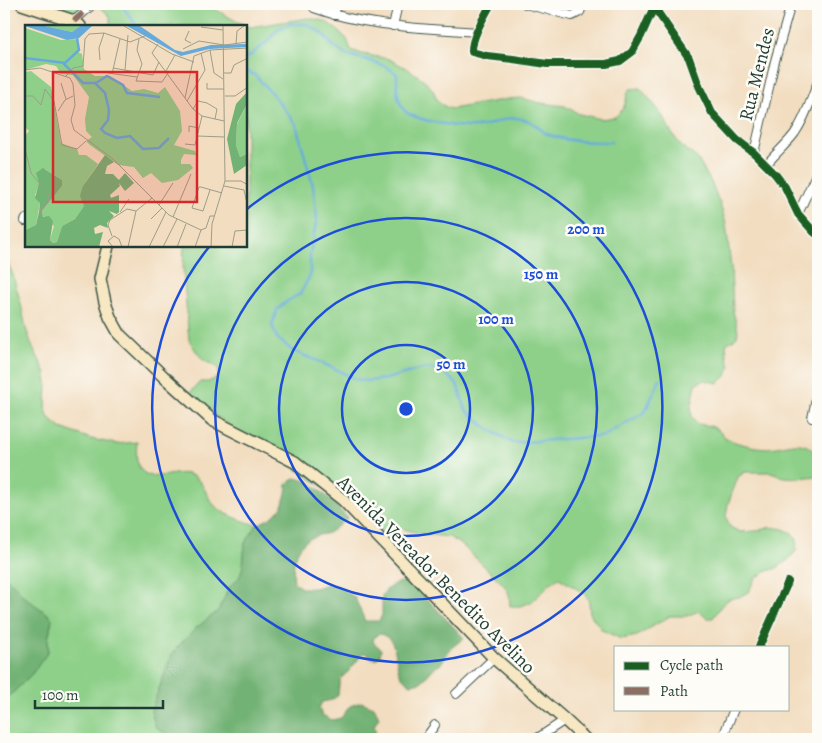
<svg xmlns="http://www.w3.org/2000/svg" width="822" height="743" font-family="Alegreya,serif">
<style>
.green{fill:#8ed089;stroke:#56865e}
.forest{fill:#72b275;stroke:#487854}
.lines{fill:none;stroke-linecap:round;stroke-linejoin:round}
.stream{stroke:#65aadb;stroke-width:2.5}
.street-casing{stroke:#3f5549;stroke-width:10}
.secondary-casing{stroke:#3f5549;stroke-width:14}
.street{stroke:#fff;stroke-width:8}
.secondary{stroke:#f7e8c3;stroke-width:11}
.quiet{stroke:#8d6e63;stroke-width:6;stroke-dasharray:12 6;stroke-linecap:butt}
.cycleway-casing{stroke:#fdfcf7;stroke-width:11}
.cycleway{stroke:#1b5e20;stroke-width:8}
.ring{fill:none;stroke:#1d4ed8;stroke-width:2.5}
.labels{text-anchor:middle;stroke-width:5;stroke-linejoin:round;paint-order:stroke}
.street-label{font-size:19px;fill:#1f3d34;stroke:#fdfcf7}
.inset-river{fill:none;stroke:#65aadb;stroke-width:2.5}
.inset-road{fill:none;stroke:#9e9d88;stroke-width:1}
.view{fill:#d62828;fill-opacity:0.15;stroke:#d62828;stroke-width:2.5}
.inset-edge{fill:none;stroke:#1f3d34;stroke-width:2.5}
.centre{fill:#1d4ed8;stroke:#fdfcf7;stroke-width:2.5}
.ring-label{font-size:15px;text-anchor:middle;font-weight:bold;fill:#1d4ed8;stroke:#fdfcf7;stroke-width:5;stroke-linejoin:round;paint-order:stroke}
</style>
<rect width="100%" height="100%" fill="#fdfcf7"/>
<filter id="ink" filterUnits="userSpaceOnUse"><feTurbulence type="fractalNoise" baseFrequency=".02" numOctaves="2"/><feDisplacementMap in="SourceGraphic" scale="10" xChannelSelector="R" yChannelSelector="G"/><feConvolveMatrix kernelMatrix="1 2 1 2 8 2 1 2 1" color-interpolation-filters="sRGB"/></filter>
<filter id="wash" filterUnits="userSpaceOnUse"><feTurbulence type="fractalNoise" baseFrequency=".0096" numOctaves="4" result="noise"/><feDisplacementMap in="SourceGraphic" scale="20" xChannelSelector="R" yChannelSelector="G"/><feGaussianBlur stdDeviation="1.12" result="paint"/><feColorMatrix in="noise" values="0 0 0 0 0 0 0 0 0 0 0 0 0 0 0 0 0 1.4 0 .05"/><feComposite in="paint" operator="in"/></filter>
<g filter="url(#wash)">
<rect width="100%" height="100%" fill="#f2ddc0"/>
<path class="green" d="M35,4H206L236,21L250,27L308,18L325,21L335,28L347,39L351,50L362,54L389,59L408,69L423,79L433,90L437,100L442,105L451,109L508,99L521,98L540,103L565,106L579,114L601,119L615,117L623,109L626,101L627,94L630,89L640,88L657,108L665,120L671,132L681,146L697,158L711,182L720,204L726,224L731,267L733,311L738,331L737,336L733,340L726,344L727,356L730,367L726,376L718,383L704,380L696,384L691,408L692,417L698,424C703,425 708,425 713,427C718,429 721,433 725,437C729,440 737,443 742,444C753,447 766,449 777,447C785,446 795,442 804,445C818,449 822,464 816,476L799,478L784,477L771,472H745L738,477L728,504L726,516L730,527L740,532L756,531L771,527L783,529L792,533L797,540L796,551L789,559L777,568L765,572L756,578L748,592L739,597L729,599L721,606L713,618H707L698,611L687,616H670L637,636L621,639L602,630L590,614L589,602L585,594L559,578L549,584L539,595L531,602L520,606H510L509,594L504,585L462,545L449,537L422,534L396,527L373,532L343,500L186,397L200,382H208L219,377L218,368L203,360L196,351L189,340L183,268L184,246H246V26H110V16L97,4L90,8L74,21Z
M4,215L8,264L13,275L21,304L26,329L33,348L45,371L47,382L46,410L49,418L61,428L91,439L117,444L137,442C136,453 135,468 146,474C157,480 176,471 188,474C205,479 205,497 215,506C227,516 243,521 257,525L245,543L243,566L239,579L230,586L218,611L195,629L179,645L171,656L151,711L156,728L176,739H4V701L31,675L48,652V640L52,619L49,615L23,596L15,585L4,576Z"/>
<path class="forest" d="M295,478C317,481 333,504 348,518C342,522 334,530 328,533C321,535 316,535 309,539C294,548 292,567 294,582L301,588H315L327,584L339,586L355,598L365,621H379L382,615V595C391,584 396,582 410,581L464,638L451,648L440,665L435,667L421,682L411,684C408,682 403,679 401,676C394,664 399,643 385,636C380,633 378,634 374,637L373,642L381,649L380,656L376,659L370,658L368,654L363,653L349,671L341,678L339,685L338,695L332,700L322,702L319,708L322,715L332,720L341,718L350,706L361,702L374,707L379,717L374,726L377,737L376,739H176L156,728L151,711L171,656L179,645L195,629L218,611L230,586L239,578L243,566L245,543L257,525L272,517L282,507L286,493L287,484Z
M4,576L15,585L23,596L49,615L52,619L48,640V652L31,675L4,701Z"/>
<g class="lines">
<path class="stream" d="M121,4L137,26
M246,59L267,42L278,29L291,24H307L322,33L332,45L346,55L364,59L385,66L397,74C397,86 396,101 405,111C415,121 469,130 483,126C494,124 505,117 517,118C521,119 528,120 531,122C537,125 541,131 547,134C567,142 590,142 611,142
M246,71L255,75L274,96L296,124L313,186L317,219L310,254V276L300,294L286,302L277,310L272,325L277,338L293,351L320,362L356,379L366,381L386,379L425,368L441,370L457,384L466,410L487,428L513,443L604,436L645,412L660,379"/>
</g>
</g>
<g filter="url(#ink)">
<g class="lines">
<defs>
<path id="street" d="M491,4C484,17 471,38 472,52L487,56L513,59L547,64H606L620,61L632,52L641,36L654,7
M525,4L572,16L580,12L583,4
M652,4L689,58L699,86L712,113L737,140L754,153L775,174L785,187L798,214L814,232L818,235
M314,8C366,27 423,28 477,32
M334,15L337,4
M74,21L93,4
M393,26L398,4
M754,153L775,61L791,4
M766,165C775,154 787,144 795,133C806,117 811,99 818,82
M798,214L818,170
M25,221L26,219
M812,418L818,390
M759,647L788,582
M456,694L494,658
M425,739L435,725
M536,739L565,720
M722,739L734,709"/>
<path id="secondary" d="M22,4L74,21L80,26
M108,246L100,279L105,302L110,317L120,335L163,376L212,420L295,462L343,500L494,658L565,720L585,739"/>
</defs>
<use href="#street" class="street-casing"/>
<use href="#secondary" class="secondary-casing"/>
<use href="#street" class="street"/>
<use href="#secondary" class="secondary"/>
<path class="quiet" d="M74,21L93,4"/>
<defs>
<path id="cycleway" d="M491,4C484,17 471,38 472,52L487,56L513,59L547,64H606L620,61L632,52L641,36L654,7
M652,4L689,58L699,86L712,113L737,140L754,153L775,174L785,187L798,214L814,232L818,235
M759,647L788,582"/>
</defs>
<use href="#cycleway" class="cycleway-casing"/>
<use href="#cycleway" class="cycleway"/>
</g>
</g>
<g class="ring">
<circle cx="406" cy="409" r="64"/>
<circle cx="406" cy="409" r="127"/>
<circle cx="406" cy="409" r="191"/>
<path d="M247 209A255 255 0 1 1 209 247"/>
</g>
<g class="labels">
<g class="street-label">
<text transform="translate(756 74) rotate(-76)" y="7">Rua Mendes</text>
<text transform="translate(437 574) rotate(45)" y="7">Avenida Vereador Benedito Avelino</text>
</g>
</g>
<g transform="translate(25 25)">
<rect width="222" height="222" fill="#f2ddc0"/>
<path d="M20,1H55L47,7ZM0,3L36,15L53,14V27L57,29L59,44L70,51H85L107,66L119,64L133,68L140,62L155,86L157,106L149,120L170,126L171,130L159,129L156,135V139H165L168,143L153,155L137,158L126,148L118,153L109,142L93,140L65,120L61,116L67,112L61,106L60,94L64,72L48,50L36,49L31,41L21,39L0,45ZM6,46L26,62L36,118L52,124L54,130H61L73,139L58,161L59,181L50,194L37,201L32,217L28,218L25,215L29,201L18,191L17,186L37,161V155L20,144L10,170L15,178L11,200L0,207V111L4,106L0,102V47ZM222,79V129L215,132L211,120L212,99Z" fill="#8ed089"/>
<path d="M222,67V79L212,98L211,120L215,132L222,129V140L209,149L202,114L211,79ZM80,130L89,137L82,141L80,149H88L94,155L100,148L109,158L100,166L94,158L95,161L85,170L86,173L94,170V187L92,189L84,186L89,191L82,198L83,203L75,200L69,203L70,209L78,207L74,222H0L1,205L11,200L14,187L15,178L10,173L14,158L11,148L18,143L37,155V161L17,186L18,192L24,191L28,196L25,215L28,218L32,217L37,201L50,194L59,181L55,171L58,161Z" fill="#72b275"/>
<path d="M0,1H20L47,7L55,1H67L54,13L42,15ZM102,1H115L150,25L158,27L186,20L222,19V22L184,24L156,31Z" fill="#65aadb"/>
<path class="inset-river" d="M0,33L40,38L54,25L52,13M38,38L58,58H70L80,68L84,85L83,95L76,104L80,108L92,113L105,111L118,124L134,123L144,113M71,58L82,51L98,60L102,68L135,72"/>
<path class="inset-road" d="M99,1L147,29L169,37M176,2L198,5M164,6L160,15L166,18M114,14L112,25L117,39L111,56L137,57L143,48M133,19L127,28L168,84L177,91L199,96M211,19L212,6L219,1M158,24L174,16L199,20L223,17M185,25L189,48L198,54M75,35L74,23L79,8M88,43L128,50L134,37M0,45L15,43L45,53L48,59L50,80L46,95L49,105L88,134L144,190L176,205L181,203L185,191H189M100,45L103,10M141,46L150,30M83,48L112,52M199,48H206L209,40L223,33M87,49L95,14M41,51L48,43L58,41L60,14L64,9L79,8L105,17L120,11M36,58L41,74M182,58V64H199M0,71H8L16,80L20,64L29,76L37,120L52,124L61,116M200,71H210L223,62M160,73L169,31L185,25L223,23M162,76L180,45L176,28M168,84L173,76L182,78L192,84L190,94M33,86L40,75L48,71M164,107V101L174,103M172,111L200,112M160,119L170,120L177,91M0,124L6,148L24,170L23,178L14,187M200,156H216L223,160M199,161L219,165L223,183M185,165L178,186L167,183L174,162H176L197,168M134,180L148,158M95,187L104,174M148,192L166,149M126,194L137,183M87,211L83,200L85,195L102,184L111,186M88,222L83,216L89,211L94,214L97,222M103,222L111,186L127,173M124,222L141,187M138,222L152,194M152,222L161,199M170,222L176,205M186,222L187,199L200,156L198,1M207,222L210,206L223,205"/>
<path class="view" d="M28,47H172V177H28Z"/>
<rect width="222" height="222" class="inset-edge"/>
</g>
<circle cx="406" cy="409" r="8" class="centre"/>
<g class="ring-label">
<text x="586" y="234">200 m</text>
<text x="541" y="279">150 m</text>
<text x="496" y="324">100 m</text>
<text x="451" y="369">50 m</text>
</g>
<rect width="822" height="743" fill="none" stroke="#fdfcf7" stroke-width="20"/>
<rect x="614" y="646" width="175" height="65" fill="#fdfcf7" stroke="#a4b0a9"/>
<rect x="624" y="662" width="25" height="8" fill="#1b5e20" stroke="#a4b0a9"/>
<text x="660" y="670" font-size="15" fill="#1f3d34">Cycle path</text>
<rect x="624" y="687" width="25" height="8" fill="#8d6e63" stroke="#a4b0a9"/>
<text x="660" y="696" font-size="15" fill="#1f3d34">Path</text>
<path d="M35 700v8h128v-8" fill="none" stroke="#1f3d34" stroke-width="2.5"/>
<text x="42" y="700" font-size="15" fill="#1f3d34" stroke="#fdfcf7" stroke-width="4" paint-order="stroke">100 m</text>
</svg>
